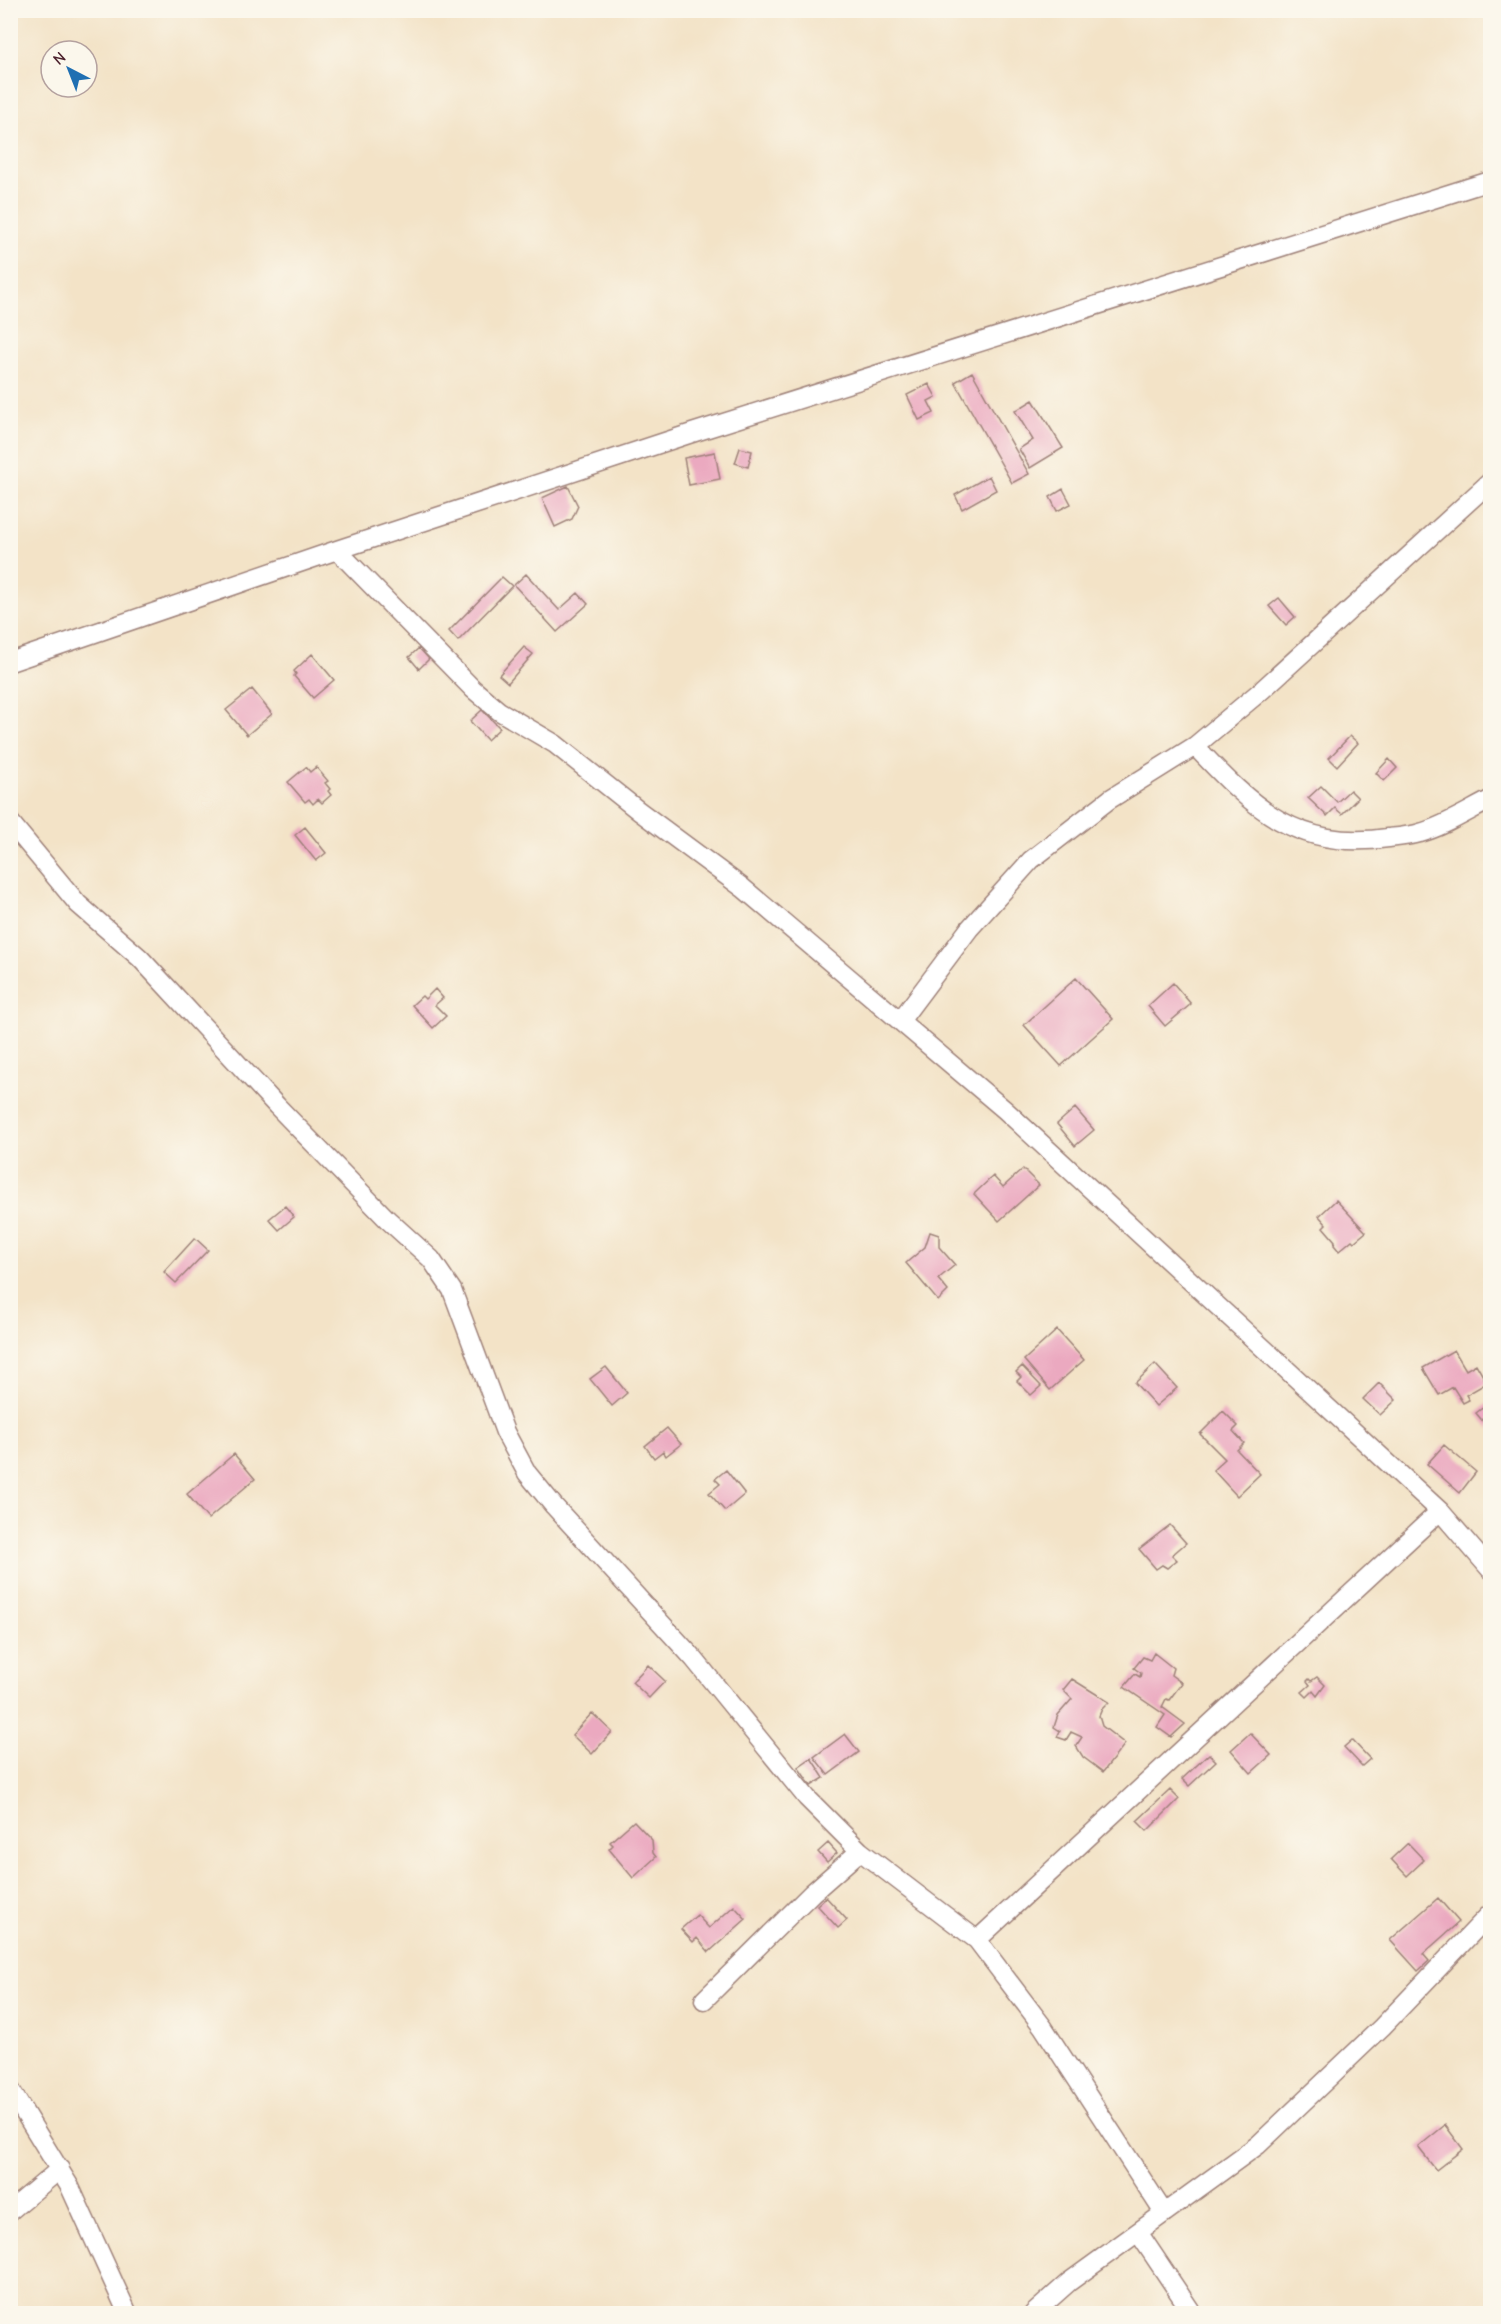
<svg xmlns="http://www.w3.org/2000/svg" width="1501" height="2324" font-family="'Comic Neue',sans-serif">
<style>
.building{fill:#eba9c0}
.lines{fill:none;stroke-linecap:round;stroke-linejoin:round}
.minor-casing{stroke:#9e8179;stroke-width:21}
.minor{stroke:#fff;stroke-width:18}
</style>
<rect width="100%" height="100%" fill="#fbf7ec"/>
<filter id="ink" filterUnits="userSpaceOnUse"><feTurbulence type="fractalNoise" baseFrequency=".0167" numOctaves="2"/><feDisplacementMap in="SourceGraphic" scale="12" xChannelSelector="R" yChannelSelector="G"/><feConvolveMatrix kernelMatrix="1 2 1 2 8 2 1 2 1" color-interpolation-filters="sRGB"/></filter>
<filter id="wash" filterUnits="userSpaceOnUse"><feTurbulence type="fractalNoise" baseFrequency=".008" numOctaves="4" result="noise"/><feDisplacementMap in="SourceGraphic" scale="24" xChannelSelector="R" yChannelSelector="G"/><feGaussianBlur stdDeviation="1.35" result="paint"/><feColorMatrix in="noise" values="0 0 0 0 0 0 0 0 0 0 0 0 0 0 0 0 0 1.4 0 .05"/><feComposite in="paint" operator="in"/></filter>
<g filter="url(#wash)">
<rect width="100%" height="100%" fill="#f3e3c7"/>
<g id="blocks">
<path class="building" d="M972,372L1029,474L1012,483L955,382Z
M929,384L936,397L928,401L934,413L919,420L907,395Z
M1033,400L1063,448L1030,468L1019,449L1033,440L1015,411Z
M740,448L752,451L748,467L735,463Z
M715,452L720,479L689,485L684,458Z
M989,476L996,490L962,509L955,495Z
M568,486L578,506L572,519L555,527L542,498Z
M1063,489L1071,504L1057,511L1050,497Z
M526,574L559,610L578,593L588,604L557,632L514,585Z
M502,577L512,586L458,641L449,631Z
M1279,598L1295,617L1286,625L1269,606Z
M524,647L533,654L508,683L499,675Z
M419,648L429,659L419,669L409,657Z
M312,654L334,680L313,698L294,676L296,674L294,671Z
M252,689L272,714L247,735L226,710Z
M482,710L500,728L487,740L470,721Z
M1350,736L1358,743L1337,766L1329,758Z
M1389,759L1397,768L1384,781L1376,773Z
M306,767L310,772L316,767L328,781L325,783L330,789L328,791L331,795L322,803L318,799L313,804L309,799L305,802L288,782Z
M1321,786L1337,802L1350,790L1358,798L1342,814L1335,808L1327,816L1308,798Z
M305,827L326,853L316,861L295,835Z
M1076,978L1113,1019L1061,1066L1024,1025Z
M1173,983L1191,1004L1165,1026L1148,1006Z
M435,989L443,998L435,1005L446,1016L433,1028L412,1005L422,996L425,999Z
M1075,1108L1094,1130L1075,1146L1057,1124Z
M1023,1169L1039,1185L999,1221L974,1194L993,1176L1003,1187Z
M1336,1200L1366,1232L1354,1242L1352,1240L1339,1251L1334,1245L1335,1241L1323,1227L1326,1224L1319,1216Z
M285,1206L294,1217L279,1230L269,1219Z
M930,1232L939,1235V1247L955,1265L938,1279L948,1291L938,1301L906,1263L925,1247Z
M195,1238L208,1250L176,1283L164,1272Z
M1057,1330L1084,1360L1050,1390L1024,1360Z
M1454,1350L1466,1370L1476,1364L1487,1383L1466,1395L1469,1400L1463,1403L1453,1387L1439,1395L1423,1368Z
M1155,1364L1177,1388L1156,1406L1135,1383Z
M1022,1366L1041,1386L1031,1395L1017,1381L1021,1377L1016,1372Z
M606,1367L627,1393L612,1406L590,1379Z
M1379,1383L1396,1400L1380,1415L1363,1399Z
M1490,1402V1430L1476,1413Z
M1223,1411L1238,1426L1233,1431L1244,1443L1237,1450L1260,1474L1237,1496L1213,1470L1225,1459L1200,1434Z
M667,1428L681,1444L666,1456L663,1451L654,1458L645,1446Z
M1444,1445L1476,1472L1460,1493L1427,1464Z
M234,1454L255,1479L208,1519L187,1494Z
M726,1470L745,1494L725,1511L709,1493L720,1484L715,1479Z
M1170,1525L1186,1543L1172,1555L1177,1560L1167,1568L1162,1565L1156,1569L1139,1549Z
M1154,1653L1173,1668L1171,1675L1182,1683L1169,1700L1166,1699L1162,1707L1185,1724L1171,1737L1157,1727L1165,1715L1124,1687L1135,1674L1140,1677L1141,1673L1134,1668L1143,1657L1150,1660Z
M648,1665L665,1681L649,1698L632,1682Z
M1317,1677L1325,1685L1317,1696L1313,1691L1307,1697L1302,1692L1310,1685L1307,1681L1309,1679L1311,1681Z
M1072,1679L1109,1702L1102,1709L1099,1716L1102,1726L1125,1744L1103,1772L1083,1757L1076,1746L1082,1737L1071,1732L1066,1740L1057,1737L1060,1731L1054,1727L1058,1715L1072,1699L1063,1690Z
M592,1713L612,1732L592,1754L572,1735Z
M1250,1733L1271,1755L1251,1773L1231,1750Z
M845,1734L859,1752L828,1775L814,1757Z
M1352,1740L1370,1759L1362,1766L1344,1747Z
M1209,1754L1216,1761L1189,1786L1182,1779Z
M811,1758L824,1778L811,1786L798,1767Z
M1170,1790L1179,1799L1147,1831L1137,1821Z
M634,1821L652,1840L653,1853L656,1857L633,1878L609,1849L613,1845L610,1842Z
M828,1843L837,1853L827,1862L818,1852Z
M1408,1843L1424,1860L1407,1876L1391,1859Z
M826,1897L847,1920L838,1928L817,1905Z
M1438,1898L1459,1922L1423,1954L1429,1961L1418,1971L1390,1940Z
M734,1906L746,1919L709,1952L697,1938L693,1942L681,1929L697,1915L709,1928Z
M1445,2125L1463,2149L1436,2170L1418,2147Z"/>
</g>
</g>
<g filter="url(#ink)">
<use href="#blocks" fill-opacity="0" stroke="#9e8179" stroke-width="1.5"/>
<g class="lines">
<defs>
<path id="minor" d="M337,550L473,689L499,711L555,744L639,811L743,888L1005,1110L1440,1511L1490,1569
M10,662L337,550L692,433L1490,181
M1195,746L1262,690L1490,482
M10,822L78,904L140,958L277,1106L387,1219L431,1259L452,1290L505,1432L527,1473L554,1506L694,1659L807,1798L860,1851
M900,1021L969,929L1031,860L1110,799L1195,746C1253,808 1297,851 1388,838C1398,837 1410,836 1420,833C1443,827 1468,811 1490,800
M977,1940L1440,1511
M704,2000L812,1893L860,1851L977,1940L1043,2027L1164,2213
M10,2089L70,2187L128,2314
M10,2211L60,2169
M1138,2232L1193,2314
M1033,2314L1069,2282L1258,2145L1382,2027L1490,1914"/>
</defs>
<use href="#minor" class="minor-casing"/>
<use href="#minor" class="minor"/>
</g>
</g>
<rect width="1501" height="2324" fill="none" stroke="#fbf7ec" stroke-width="36"/>
<g transform="translate(69 69) rotate(318)"><circle r="28" fill="#fbf7ec" stroke="#b4a19f" stroke-width="1.5"/>
<path d="M0-4.5L10 22L0 15L-10 22Z" fill="#1f6fb2"/>
<text y="-9" font-size="16" font-weight="bold" text-anchor="middle" fill="#4a1f2b">N</text>
</g>
</svg>
